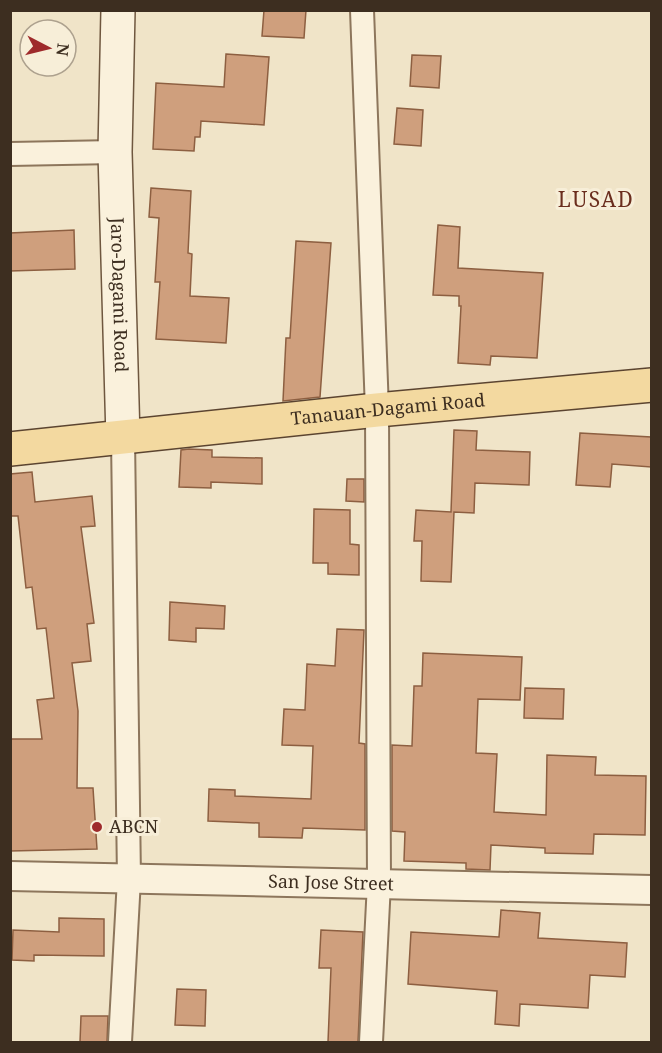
<svg xmlns="http://www.w3.org/2000/svg" width="662" height="1053" font-family="'Noto Serif',serif">
<style>
.building{fill:#cf9f7d;stroke:#8d5f41;stroke-width:1.5}
.lines{fill:none;stroke-linecap:round;stroke-linejoin:round}
.minor-casing{stroke:#8d765c;stroke-width:26}
.tertiary-casing{stroke:#8d765c;stroke-width:32}
.secondary-casing{stroke:#6f573f;stroke-width:36}
.primary-casing{stroke:#5b4430;stroke-width:36}
.minor{stroke:#faf1dc;stroke-width:22}
.tertiary{stroke:#faf1dc;stroke-width:28}
.secondary{stroke:#faf1dc;stroke-width:33}
.primary{stroke:#f3d9a0;stroke-width:33}
.poi-dot{fill:#9e2a2b;stroke:#f7eed8;stroke-width:2}
.labels{text-anchor:middle;stroke-width:6;stroke-linejoin:round;paint-order:stroke}
.street-label{font-size:18px;fill:#3d2e20;stroke:#f7eed8}
.poi-label{font-size:18px;fill:#3d2e20;stroke:#f7eed8;text-anchor:start}
.quarter-label{font-size:21px;letter-spacing:1.5px;fill:#6b2e1e;stroke:#f7eed8}
</style>
<rect width="100%" height="100%" fill="#f0e4c8"/>
<path class="building" d="M264,10H306L304,38L262,36Z
M226,54L269,57L264,125L201,121L200,137H195L194,151L153,149L156,83L224,87Z
M412,55L441,56L439,88L410,86Z
M397,108L423,110L421,146L394,144Z
M151,188L191,191L188,253L192,254L190,296L229,298L226,343L156,339L160,282H155L159,218L149,217Z
M438,225L460,227L458,268L543,273L537,358L491,356L490,365L458,363L461,306H459V296L433,295Z
M74,230L75,269L10,271V233Z
M296,241L331,243L320,397L283,401L286,338H290Z
M454,430L477,431L476,450L530,452L529,485L475,483L474,513L454,512L451,582L421,581L422,541H414L416,510L451,512Z
M580,433L651,437V467L612,464L610,487L576,485Z
M189,449L212,450V457L262,458V484L211,482V488L179,487L181,450Z
M32,472L35,502L92,496L95,526L81,527L94,623L87,624L91,661L72,663L78,711L77,788H93L97,849L10,851V739H42L37,700L54,698L46,628L37,629L32,587L26,588L18,516H10V474Z
M347,479H364V502L346,501Z
M314,509L350,510V544L359,545V575L328,574V563H313Z
M170,602L225,606L224,629L196,628V642L169,640Z
M337,629L364,630L359,743L365,744V830L303,828L302,838L259,837V823L208,821L209,789L235,790V796L311,799L313,746L282,745L284,709L305,710L307,664L335,666Z
M423,653L522,657L520,700L478,699L476,753L497,754L494,812L546,815L547,755L596,757L595,775L646,776L645,835L594,834L593,854L545,853V848L491,845L490,870L466,869V863L404,861L405,832L392,831V745L412,746L414,686H422Z
M525,688L564,689L563,719L524,718Z
M501,910L540,913L538,938L627,943L625,977L590,975L588,1008L520,1004L519,1026L495,1024L497,991L408,984L411,932L499,937Z
M59,918L104,919V956L34,955V961L12,960L13,930L59,932Z
M321,930L363,932L358,1042H328L331,968H319Z
M177,989L206,990L205,1026L175,1025Z
M81,1016H108L107,1042H80Z"/>
<g class="lines">
<defs>
<path id="minor" d="M362,10L377,410L379,883L371,1042
M10,154L115,152
M120,1042L129,879L123,438"/>
<g id="tertiary">
<path id="s1" d="M10,876L652,890"/>
</g>
<g id="secondary">
<path id="s2" d="M118,10L115,152L123,438"/>
</g>
<g id="primary">
<path id="s3" d="M10,449L377,410L652,385"/>
</g>
</defs>
<use href="#minor" class="minor-casing"/>
<use href="#tertiary" class="tertiary-casing"/>
<use href="#secondary" class="secondary-casing"/>
<use href="#primary" class="primary-casing"/>
<use href="#minor" class="minor"/>
<use href="#tertiary" class="tertiary"/>
<use href="#secondary" class="secondary"/>
<use href="#primary" class="primary"/>
</g>
<circle class="poi-dot" cx="97" cy="827" r="6"/>
<g class="labels">
<g class="street-label">
<text dy="6" stroke="none"><textPath href="#s2" startOffset="285">Jaro-Dagami Road</textPath></text>
<text dy="6" stroke="none"><textPath href="#s3" startOffset="380">Tanauan-Dagami Road</textPath></text>
<text dy="6" stroke="none"><textPath href="#s1" startOffset="321">San Jose Street</textPath></text>
</g>
<g class="poi-label">
<text x="109" y="833">ABCN</text>
</g>
<g class="quarter-label">
<text x="596" y="207">LUSAD</text>
</g>
</g>
<rect width="662" height="1053" fill="none" stroke="#3d2e20" stroke-width="24"/>
<g transform="translate(48 48) rotate(97)"><circle r="28" fill="#f7eed8" stroke="#ada18e" stroke-width="1.5"/>
<path d="M0-4.5L10 22L0 15L-10 22Z" fill="#9e2a2b"/>
<text y="-9" font-size="16" font-weight="bold" text-anchor="middle" fill="#3d2e20">N</text>
</g>
</svg>
